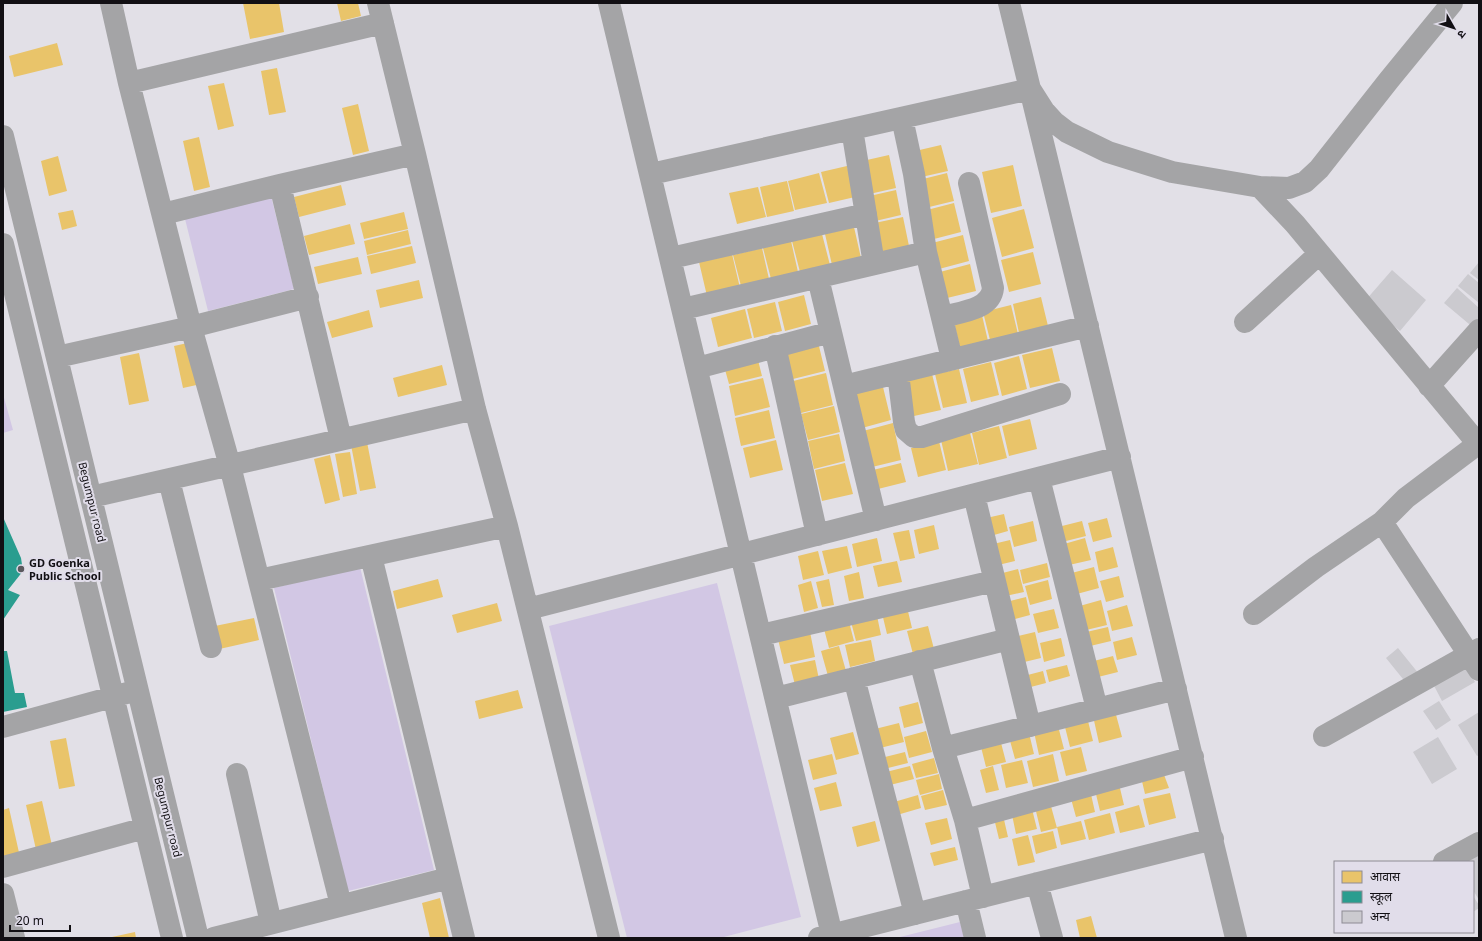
<svg xmlns="http://www.w3.org/2000/svg" width="1482" height="941" font-family="'Noto Sans','Noto Sans Devanagari',sans-serif">
<style>
.green{fill:#d2c7e4}
.homes{fill:#e9c46a}
.schools{fill:#2a9d8f}
.building{fill:#cbcacf}
.lines{fill:none;stroke-linecap:round;stroke-linejoin:round}
.minor{stroke:#a4a4a6;stroke-width:22}
.poi-dot{fill:#5b595e;stroke:#e1ddea;stroke-width:1.5}
.labels{text-anchor:middle;stroke-width:4;stroke-linejoin:round;paint-order:stroke}
.street-label{font-size:11px;fill:#121014;stroke:#e1ddea}
.poi-label{font-size:11px;font-weight:bold;fill:#121014;stroke:#e1ddea;text-anchor:start}
</style>
<rect width="100%" height="100%" fill="#e2e0e7"/>
<path class="green" d="M271,196L294,289L208,311L185,219Z
M3,394L13,430L3,433Z
M360,567L434,870L348,891L274,588Z
M717,583L801,917L720,938H627L549,626Z
M960,922L964,938H896Z"/>
<path class="homes" d="M243,3H279L284,32L250,39Z
M337,3H358L361,16L341,21Z
M57,43L63,65L14,77L9,56Z
M277,68L286,112L269,115L261,71Z
M224,83L234,126L218,130L208,86Z
M358,104L369,151L353,155L342,108Z
M199,137L210,187L194,191L183,141Z
M941,145L948,171L917,178L911,152Z
M889,155L896,188L865,195L858,162Z
M58,156L67,191L49,196L41,161Z
M1013,165L1022,206L991,213L982,172Z
M847,166L855,197L829,203L821,172Z
M819,173L827,203L795,210L788,181Z
M947,173L954,201L925,208L919,180Z
M787,181L794,211L767,217L760,187Z
M341,185L346,205L299,217L294,197Z
M758,187L766,217L737,224L729,193Z
M896,190L901,215L871,222L865,197Z
M954,203L961,232L934,239L927,210Z
M1024,209L1034,248L1002,257L992,218Z
M73,210L77,226L62,230L58,213Z
M404,212L408,229L364,239L360,223Z
M903,217L909,246L877,254L870,224Z
M350,224L355,244L309,255L304,236Z
M854,227L861,258L832,265L825,234Z
M408,230L411,244L367,255L364,241Z
M822,234L830,265L800,272L792,241Z
M963,235L969,261L939,269L932,243Z
M791,241L798,272L771,279L763,248Z
M412,246L416,263L371,274L367,256Z
M762,248L769,279L741,286L733,255Z
M1033,252L1041,284L1009,292L1001,260Z
M732,254L740,288L707,296L699,262Z
M358,257L362,274L318,284L314,267Z
M970,264L976,291L947,298L940,272Z
M419,280L423,298L380,308L376,290Z
M804,295L811,324L785,331L778,302Z
M1041,297L1048,326L1019,333L1013,304Z
M775,302L782,331L754,338L747,309Z
M1011,305L1018,334L990,340L983,312Z
M745,309L752,338L718,347L711,318Z
M369,310L373,327L332,338L327,322Z
M981,311L988,341L960,348L953,318Z
M817,338L825,371L793,379L785,346Z
M192,342L201,384L183,388L174,346Z
M1052,348L1060,381L1030,388L1022,355Z
M139,353L149,401L129,405L120,357Z
M757,356L762,376L729,384L724,366Z
M1019,356L1027,389L1002,396L994,363Z
M991,362L999,395L971,402L963,369Z
M442,365L447,385L398,397L393,378Z
M959,369L967,403L943,408L935,374Z
M826,373L833,405L801,413L793,381Z
M932,374L941,410L914,416L905,381Z
M763,378L770,407L735,416L729,386Z
M883,387L891,420L862,428L854,394Z
M834,406L840,432L808,440L801,414Z
M769,410L775,438L741,446L735,418Z
M1030,419L1037,449L1009,456L1002,426Z
M893,423L901,460L872,467L863,431Z
M999,426L1007,458L979,465L972,433Z
M970,433L978,464L948,471L941,440Z
M839,434L845,461L814,469L808,441Z
M776,440L783,470L750,478L743,448Z
M939,441L946,470L918,477L911,448Z
M367,442L376,488L360,491L351,445Z
M350,452L357,494L343,497L335,454Z
M330,455L340,500L325,504L314,459Z
M845,463L853,494L822,501L815,470Z
M901,463L906,482L878,489L873,470Z
M1004,514L1008,531L987,537L982,519Z
M1107,518L1112,537L1093,542L1088,523Z
M1033,521L1037,541L1014,547L1009,527Z
M1082,521L1086,536L1062,542L1058,527Z
M934,525L939,549L919,554L914,530Z
M909,530L915,558L900,561L893,533Z
M877,538L882,561L857,567L852,544Z
M1085,538L1091,560L1069,565L1064,544Z
M1010,540L1015,561L994,566L989,545Z
M847,546L852,568L828,574L822,551Z
M1113,547L1118,567L1099,572L1095,552Z
M818,551L824,575L803,580L798,556Z
M897,561L902,582L878,587L873,566Z
M1047,563L1050,577L1023,584L1020,570Z
M1094,567L1099,588L1073,595L1068,574Z
M1018,569L1024,592L1001,597L995,575Z
M859,572L864,598L849,601L844,576Z
M1119,576L1124,597L1106,602L1100,581Z
M438,579L443,597L397,609L393,591Z
M829,579L834,605L822,607L816,582Z
M1048,580L1052,599L1030,605L1025,586Z
M811,581L818,608L804,612L798,585Z
M1026,597L1030,615L1007,621L1002,603Z
M1101,600L1107,625L1082,631L1076,607Z
M497,603L502,621L457,633L452,615Z
M906,603L912,628L887,634L881,609Z
M1127,605L1133,626L1112,631L1107,611Z
M1054,609L1059,628L1038,633L1033,614Z
M876,611L881,635L856,641L850,618Z
M254,618L259,640L215,650L210,627Z
M848,618L854,641L829,648L823,625Z
M928,626L934,649L913,654L907,631Z
M809,627L815,657L784,664L777,635Z
M1108,627L1111,641L1086,647L1082,633Z
M1035,632L1041,658L1016,664L1010,638Z
M1132,637L1137,655L1117,660L1113,642Z
M1061,638L1065,656L1044,662L1040,643Z
M871,640L875,661L850,667L845,645Z
M839,646L846,671L828,676L821,651Z
M1113,656L1118,672L1094,678L1090,662Z
M815,660L820,684L796,689L790,665Z
M1067,665L1070,676L1049,682L1046,670Z
M1043,671L1046,683L1023,689L1020,677Z
M518,690L523,708L479,719L475,701Z
M918,702L923,723L904,728L899,707Z
M1115,711L1122,737L1099,743L1093,716Z
M1087,717L1093,741L1070,747L1064,723Z
M899,723L904,742L880,748L875,729Z
M1058,726L1064,749L1039,755L1034,732Z
M926,731L932,752L909,758L904,737Z
M853,732L859,754L836,760L830,738Z
M1029,733L1034,754L1015,759L1009,737Z
M66,738L75,786L59,789L50,741Z
M1000,739L1006,762L986,767L980,743Z
M1081,747L1087,771L1066,776L1060,752Z
M905,752L908,763L888,768L885,757Z
M832,754L837,774L813,780L808,760Z
M1053,754L1059,781L1033,787L1027,761Z
M934,758L938,773L916,778L912,764Z
M1022,760L1028,783L1006,788L1001,765Z
M910,766L914,779L890,785L886,772Z
M993,766L999,790L986,793L980,770Z
M1163,772L1169,788L1145,794L1141,777Z
M939,774L942,789L920,795L916,780Z
M836,782L842,806L820,811L814,788Z
M1119,784L1124,805L1100,811L1095,790Z
M943,790L947,805L925,810L921,796Z
M1090,790L1095,812L1076,817L1070,795Z
M1170,793L1176,818L1149,825L1143,799Z
M918,795L921,808L897,815L894,802Z
M1049,799L1057,828L1041,832L1034,803Z
M42,801L53,850L37,854L26,805Z
M1031,805L1037,829L1016,834L1011,810Z
M1139,805L1145,827L1120,833L1115,812Z
M9,808L20,857L3,861V810Z
M1002,811L1008,837L999,839L993,814Z
M1110,813L1115,833L1089,840L1084,820Z
M947,818L952,839L931,845L925,823Z
M875,821L880,841L857,847L852,827Z
M1081,821L1086,839L1061,845L1057,827Z
M1053,831L1057,848L1036,854L1032,836Z
M1028,835L1035,862L1018,866L1012,839Z
M955,847L958,860L934,866L930,853Z
M440,898L449,938H430L422,903Z
M1091,916L1097,938H1080L1076,920Z
M135,932L136,938H112V937Z"/>
<path class="schools" d="M3,517L21,558L23,571L8,590L20,595L3,620Z
M3,651H7L15,693H24L27,707L3,712Z"/>
<path class="building" d="M1479,262V280L1470,273Z
M1392,270L1426,300L1400,331L1365,301Z
M1468,274L1479,283V303L1458,286Z
M1457,288L1479,308V324L1475,329L1444,303Z
M1398,648L1419,674L1407,684L1386,658Z
M1464,662L1475,682L1442,701L1431,680Z
M1439,701L1451,720L1436,730L1423,711Z
M1479,712V755L1477,756L1458,725Z
M1438,737L1457,769L1432,784L1413,752Z
M1479,847V900L1473,890V862H1456Z
M1473,896L1479,905V908L1473,912Z"/>
<g class="lines">
<path class="minor" d="M111,3L129,83L191,327L230,466L341,905
M378,3L415,154L475,409L507,526L609,938
M609,3L832,935
M1009,3L1030,89L1044,111L1054,122L1067,132L1108,152L1172,172L1260,187L1289,188L1305,182L1319,169L1389,80L1452,3
M129,83L383,23
M902,118L914,174L926,252L952,359
M852,129L874,264
M3,136L198,938
M651,174L1030,89L1236,938
M280,185L341,439
M1260,187L1295,224L1479,445
M163,214L280,185L415,154
M3,244L172,938
M671,258L866,214
M818,278L876,520
M683,309L926,252
M942,317C960,312 991,310 993,288L969,183
M1245,322L1319,254
M775,346L817,535
M57,357L191,327L308,297
M697,368L831,332
M898,373L904,422L906,430L914,437H922L1060,394
M844,386L1088,326
M1429,386L1479,330
M1039,478L1097,709
M169,480L211,647
M974,495L1030,726
M91,497L475,409
M1382,522L1479,670
M371,556L464,938
M259,580L507,526
M528,609L1120,457
M1254,614L1316,567L1382,522L1406,498L1479,443
M761,635L994,581
M920,661L943,748L965,820L983,897
M854,678L915,914
M776,698L1009,639
M3,727L127,693
M1324,736L1479,649
M943,748L1176,689
M237,774L271,923
M965,820L1193,757
M1444,862L1479,843
M3,867L145,828
M1037,883L1052,938
M3,894L14,938
M966,901L975,938
M214,938L449,878
M819,938L1213,839"/>
</g>
<circle class="poi-dot" cx="21" cy="569" r="4"/>
<g class="labels">
<g class="street-label">
<text transform="translate(92 502) rotate(76)" y="4">Begumpur road</text>
<text transform="translate(168 817) rotate(76)" y="4">Begumpur road</text>
</g>
<g class="poi-label">
<text x="29" y="567">GD Goenka<tspan x="29" dy="13">Public School</tspan></text>
</g>
</g>
<rect width="1482" height="941" fill="none" stroke="#121014" stroke-width="8"/>
<rect x="1334" y="861" width="140" height="72" fill="#e1ddea" stroke="#8e8b94"/>
<rect x="1342" y="871" width="20" height="12" fill="#e9c46a" stroke="#8e8b94"/>
<text x="1370" y="881" font-size="12" fill="#121014">आवास</text>
<rect x="1342" y="891" width="20" height="12" fill="#2a9d8f" stroke="#8e8b94"/>
<text x="1370" y="901" font-size="12" fill="#121014">स्कूल</text>
<rect x="1342" y="911" width="20" height="12" fill="#cbcacf" stroke="#8e8b94"/>
<text x="1370" y="921" font-size="12" fill="#121014">अन्य</text>
<g transform="translate(1454 28) rotate(129)" stroke="#e1ddea" stroke-width="3" paint-order="stroke">
<path d="M0-3L7 15L0 10L-7 15Z" fill="#121014"/>
<text y="-6" font-size="11" font-weight="bold" text-anchor="middle" fill="#121014">उ</text>
</g>
<path d="M10 925v6h60v-6" fill="none" stroke="#121014" stroke-width="2"/>
<text x="16" y="925" font-size="12" fill="#121014" stroke="#e1ddea" stroke-width="3" paint-order="stroke">20 m</text>
</svg>
